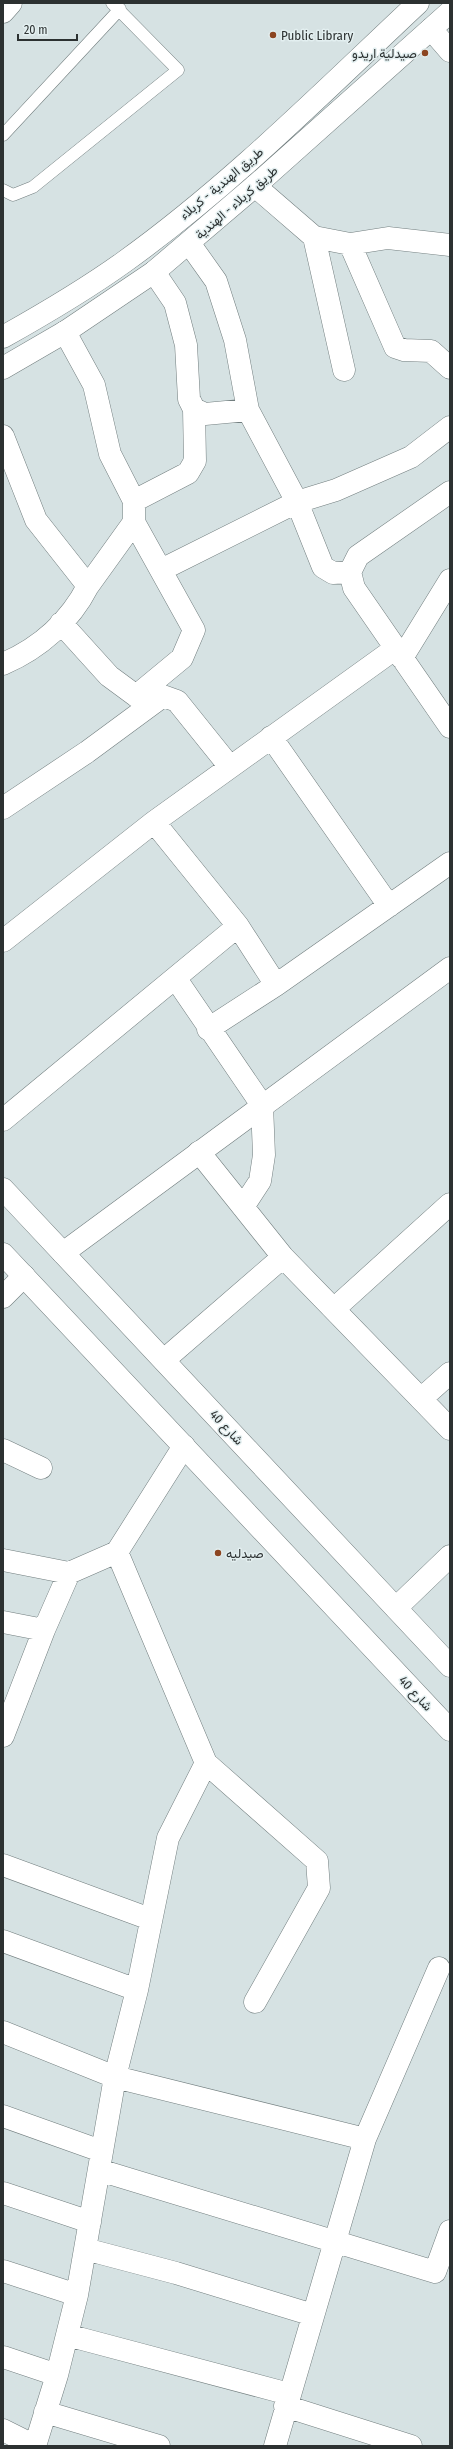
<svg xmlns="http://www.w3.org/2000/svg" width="453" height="2449" font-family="'Fira Sans Condensed',Vazirmatn,sans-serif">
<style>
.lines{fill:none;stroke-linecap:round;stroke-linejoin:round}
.lane-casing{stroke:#727e7f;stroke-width:13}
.street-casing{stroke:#727e7f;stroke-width:23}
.secondary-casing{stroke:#727e7f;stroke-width:23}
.primary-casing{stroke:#727e7f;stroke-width:23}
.lane{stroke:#fff;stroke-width:12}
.street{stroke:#fff;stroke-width:22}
.secondary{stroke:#fff;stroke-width:22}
.primary{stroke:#fff;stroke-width:22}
.poi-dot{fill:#8c4521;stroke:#e3eff0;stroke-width:1.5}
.labels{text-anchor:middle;stroke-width:3;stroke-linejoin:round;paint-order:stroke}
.poi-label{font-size:13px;fill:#2c3131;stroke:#e3eff0;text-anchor:start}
.street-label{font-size:13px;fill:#2c3131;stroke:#e3eff0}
</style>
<rect width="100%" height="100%" fill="#d6e2e3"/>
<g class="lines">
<defs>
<path id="lane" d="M3,135L120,9
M3,190L13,195L33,187L178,70L112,3"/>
<path id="street" d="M3,12L11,3
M431,29L450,51
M255,186L314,237L350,244L388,238L450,245
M314,237L344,370
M189,243L216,281L235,340L248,410L297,502L323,567L333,573L350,572
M350,244L395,347L404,350L431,351L450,368
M154,272L175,303L186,345L189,399L194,409L205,414L248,410
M65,332L94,385L110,454L134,501V522L194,630L182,658L136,696
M3,436L36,520L88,586C70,621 40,648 3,664
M450,492L358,556L350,572L354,588L450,727
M134,501L188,473L195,461L194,409
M161,570L297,502L336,490L411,457L450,427
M88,586L134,522
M61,623L109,676L147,704
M402,658L450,580
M271,737L389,906
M3,808L87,752L163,696L177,701L230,767
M154,822L238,926L276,985
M3,941L154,822L396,648
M176,979L262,1105L264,1155L260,1181L243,1207
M208,1029L276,985L450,863
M3,1120L238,926
M199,1152L283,1257L450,1429
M3,1297L24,1276
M334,1309L450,1204
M164,1360L283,1257
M422,1398L450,1373
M3,1450L41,1468
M3,1560L69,1573
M396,1608L450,1556
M3,1622L44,1630
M3,1736L44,1630L69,1573L117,1552L184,1446
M206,1763L317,1861L319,1888L255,2002
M3,1865L150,1919
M3,1941L137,1990
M3,2032L115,2077L365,2139L439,1968
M3,2116L101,2151
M99,2170L435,2272L450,2231
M3,2193L90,2222
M85,2249L176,2273L313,2315
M3,2271L77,2295
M67,2335L289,2394
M3,2357L57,2375
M285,2406L411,2446
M45,2412L159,2446
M3,2430L35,2446
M35,2446L57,2375L77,2295L115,2077L137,1990L168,1838L206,1763L117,1552
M275,2446L365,2139"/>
<path id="secondary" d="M63,1253L450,968"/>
<path id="primary" d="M3,337C44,314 85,290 124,262C230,186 323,92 418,3
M3,368L65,332L154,272L255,186L450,12
M3,1189L450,1666
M3,1254L450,1730"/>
</defs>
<use href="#lane" class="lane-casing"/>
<use href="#street" class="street-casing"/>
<use href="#secondary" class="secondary-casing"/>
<use href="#primary" class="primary-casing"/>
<use href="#lane" class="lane"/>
<use href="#street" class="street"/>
<use href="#secondary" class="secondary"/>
<use href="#primary" class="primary"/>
</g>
<g class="poi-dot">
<circle cx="273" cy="35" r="4"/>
<circle cx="425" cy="53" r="4"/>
<circle cx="218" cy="1553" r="4"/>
</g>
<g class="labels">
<g class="poi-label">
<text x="281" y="40">Public Library</text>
<text x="417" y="58" text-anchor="end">صيدلية اريدو</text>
<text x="226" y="1558">صيدليه</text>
</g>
<g class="street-label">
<text transform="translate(221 183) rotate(-40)" y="5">طريق الهندية - كربلاء</text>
<text transform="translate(236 202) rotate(-41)" y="5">طريق كربلاء - الهندية</text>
<text transform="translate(227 1427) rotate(47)" y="5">شارع 40</text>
<text transform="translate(416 1693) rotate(47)" y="5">شارع 40</text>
</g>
</g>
<rect width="453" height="2449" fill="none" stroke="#2c3131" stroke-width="8"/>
<path d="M18 34v6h59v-6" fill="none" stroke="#2c3131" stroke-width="2"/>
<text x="24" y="34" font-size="12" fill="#2c3131" stroke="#e3eff0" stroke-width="3" paint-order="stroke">20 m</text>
</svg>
